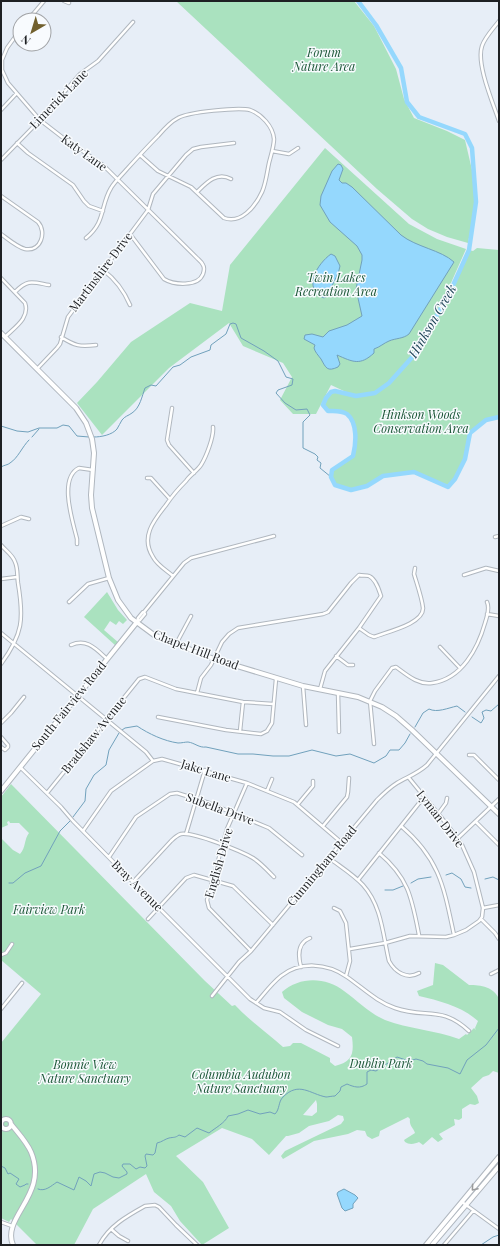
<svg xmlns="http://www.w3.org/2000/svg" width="500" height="1246" font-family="'Playfair Display',serif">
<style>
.green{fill:#aae2bf;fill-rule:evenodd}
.water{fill:#95d8fd;stroke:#71a1bc}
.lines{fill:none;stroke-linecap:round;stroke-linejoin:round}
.stream{stroke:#71a1bc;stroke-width:1}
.river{stroke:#95d8fd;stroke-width:4.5}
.street-casing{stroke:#b0b7bf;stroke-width:4.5}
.secondary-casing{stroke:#b0b7bf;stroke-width:6}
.street{stroke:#fff;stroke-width:2.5}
.secondary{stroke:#fff;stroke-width:4}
.oneway{stroke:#9a9b9c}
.labels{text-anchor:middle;stroke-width:3;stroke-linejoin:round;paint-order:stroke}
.park-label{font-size:12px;font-style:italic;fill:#1b5737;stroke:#f8fbfe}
.street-label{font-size:12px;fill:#1e2023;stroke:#f8fbfe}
.water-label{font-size:13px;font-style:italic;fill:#1b4255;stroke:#f8fbfe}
</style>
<rect width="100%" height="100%" fill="#e7eef7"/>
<path class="green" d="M176,1H354L374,26L396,69L404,99L414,118L447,131L465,140L472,170L475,206L468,243L447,237L428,229L412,219L377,189Z
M325,148L409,224L437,239L466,249L439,310L450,292L469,250L473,251L477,248L499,250V417L486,420L470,433L465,459L455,479L448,487L414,472L383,476L367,486L351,490L335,485L331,477L332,470L353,456C356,444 358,423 347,414C341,410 334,411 328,411L323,405C332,379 344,399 361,395L348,393L331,385L316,414H293L280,400L292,377L283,363L243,346L229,323L169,368L102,435L77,403L97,382L131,342L190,303L222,311L230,265Z
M107,592L118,610L127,620L123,624L119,621L116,625L110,621L104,630L119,643L116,646L84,617Z
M11,784L205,981L232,1006L235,1005C250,1021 267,1033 283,1047L290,1046L293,1043H301L330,1058V1062L335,1066C353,1062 354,1053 352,1037L342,1029L328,1025L302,1012L284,998L282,992C300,976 326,977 344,991C358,1001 369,1013 385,1020C408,1029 435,1030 459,1039L466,1034L467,1035L474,1028L476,1030L475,1028L478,1021C461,1006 440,1001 419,996L417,991L433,985L435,963L443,965L469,985C481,985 494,987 499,999V1073L493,1071L489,1075L483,1077L471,1088L477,1096L479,1103L475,1105L470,1104L462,1109V1118L459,1120L454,1119L455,1125L439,1134L443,1139L438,1142L432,1137L423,1145L419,1142C415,1144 409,1145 405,1142L404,1140L415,1133C413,1127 409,1126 410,1119L408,1117L380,1131L379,1136L372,1139L367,1136L365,1131L357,1130L348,1134L314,1141L283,1159L281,1156L285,1151L341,1124L344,1120L343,1116L338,1115L329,1121L309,1126L299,1133L288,1136H286L269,1155L252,1139L222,1128L176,1156L203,1182L229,1228L202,1245L180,1221L171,1206L154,1192L146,1174L93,1209L74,1245H37L11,1219L9,1222L1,1218V1043L41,994L1,960V838L13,850L20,854C26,848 24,839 29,833L19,823H10L9,821L7,822L8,825L1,828V797ZM316,1100L317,1104V1112L312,1116L303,1115Z"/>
<path class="water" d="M338,164L341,165L343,169L339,180L342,183H346L352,187L401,235C416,247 441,250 454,262L409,334C403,339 396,338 389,341C384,343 380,347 374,349V353C360,366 353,362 337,355L340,364L338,367C327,372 326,368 321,359C318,355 315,352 314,348L315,345L304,339L305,335L312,334L323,337L329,331L347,325L362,316L356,289L362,260V255L357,246L330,222L320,205L321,196L332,171Z
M331,254L335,256L340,266C338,277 331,286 327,296L324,298C302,289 317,264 331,254Z
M344,1189L355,1195L358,1198L353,1204V1208L345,1211L342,1208L337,1194L338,1192Z"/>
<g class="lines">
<path class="stream" d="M1,426L17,431L28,432L39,428H57L63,425L69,426L77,436L89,437
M32,437L39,429
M94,437C101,437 112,435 117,429C119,426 120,423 122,420C125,416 128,416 132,413C140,408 142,396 145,388L151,385L156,386L173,367L180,365L191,357L210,350L211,345L226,334L230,324L233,323L236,324L241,338L264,351L278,361L286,377L293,379L292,385L278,390L276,393L285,403L296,410L307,409L310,415L303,422V448L315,454L318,457L317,460L321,463L320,468L331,477
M1,467C4,465 8,465 10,463C18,458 22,447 29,440
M472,717L481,723L484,718L482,712L486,710L491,711L499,704
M415,727L423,713L429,709C437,713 448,708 457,706L465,712
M122,730L125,728L137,726C149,734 164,741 178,743C182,743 185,742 188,742C195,743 199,748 206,747L238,754H253L273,756H289L312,750L336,756L350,754L374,763L386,756L390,750H399L405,743L410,734
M73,817L85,801L86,789L94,775L106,765L109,750L119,733
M446,875L452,873L461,879L465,887L471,888
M485,879L493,877L499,880
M9,883H13L25,873L41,866L60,831L70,821
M411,883L418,879L431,877
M385,890H393L403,886
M1,1166L5,1168L8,1174L10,1173L19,1179L16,1184L20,1187L25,1185L26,1184H28
M38,1189C45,1192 51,1186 57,1182L74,1190L79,1177L86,1181L91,1186L94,1174L100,1172L105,1173L113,1177L119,1178L127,1174V1172L122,1166L123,1164H130L136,1169L140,1167L145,1168L147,1166L145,1156L146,1154L153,1155L155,1153L157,1143C162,1142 165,1139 169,1138C174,1137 175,1138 179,1135L185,1137L197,1128L209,1133C215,1128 225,1123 228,1116L238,1114L248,1110L260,1114L270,1112L275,1114C280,1109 278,1102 283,1097C299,1081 310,1094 326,1097C328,1097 332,1096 335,1096L340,1091L341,1087L347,1084C354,1087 360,1089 367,1084V1072L371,1070L376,1071L397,1057L409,1061L416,1059L423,1061L427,1064L448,1068L460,1074L467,1060L486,1045L499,1028
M481,1245L493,1237L499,1235"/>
<path class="river" d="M358,1L376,25L401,68L407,102L419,117L465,134L472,148L476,202L469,250L450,292L415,354L389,383L375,393L356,396L335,391L331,392L326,398L323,405L328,411C334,411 341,410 347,414C358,423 356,444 353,456L332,470L331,477L335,485L351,490L367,486L383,476L414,472L448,487L455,479L465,459L470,433L486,420L499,417"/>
<defs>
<path id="street" d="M64,1L69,3
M28,20L44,1
M499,21C493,29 485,37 482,46C476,64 493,103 499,121
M20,30L7,48L2,60V70L8,83L40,120L62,137L103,165L197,258C199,260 202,262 203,265C205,268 204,271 203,274C198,287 174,285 164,279L130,234
M1,110L16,94
M17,143L28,153L73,185L84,201L89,206L103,211
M272,151L289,154L298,148
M1,160L40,120L80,74L98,61L133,22
M197,192C206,183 217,171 231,179
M1,196L38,222C47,232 41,252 25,249C17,247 8,239 1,234
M86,238C106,222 100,206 111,188C115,181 122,175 127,169C137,158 147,147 158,136C164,129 170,122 178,118C188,112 239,107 250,110C261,114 273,126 274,139C274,146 271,155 269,163C267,172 266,183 262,192C255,207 241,224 224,218L191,187L158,171L140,155
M103,270C115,279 124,291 130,305
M1,278L25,303C30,318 15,327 5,337
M15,292C28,279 32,282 49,285
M61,337C75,346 80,347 96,345
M37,369L57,348L60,344L68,317L148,210L153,194L186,155L193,149L201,147L234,143
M172,408L167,440L169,445L194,473
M147,478H151L170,499
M1,526L21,517L29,519
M495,537L499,536
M77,544V539C73,522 58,478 79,468L93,470
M1,545C5,550 13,555 15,562C18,568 17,576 18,583C24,619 23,634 1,664
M464,575L486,568L499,571
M173,576C166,570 157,565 153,557C140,537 154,520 166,505C172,496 179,488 186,481C190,475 197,471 201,465C206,457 214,437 213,427
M1,579L17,577
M69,602L88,584L109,578
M487,614L499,616
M137,622L138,618L143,612H144L184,563L191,558L274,536
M137,622L140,620L145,614L144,612
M359,628L369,635L374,637C386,632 424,624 423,608C422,598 417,584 414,574L415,568
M1,633L146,752L153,761
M176,644L191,616
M71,645C87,638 96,649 107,659
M440,647L460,668
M336,656L348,665H353
M303,686L306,725
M197,693L201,678L211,665L222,642L229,634L238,628L323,614L328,612L351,583L359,575C362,576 367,575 369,576C376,579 379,590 381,596L359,628L325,671L320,689
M338,693L339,732
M158,717L226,730L261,734L267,731L272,723L276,679
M1,723L11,713L24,697
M240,731L243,702
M1,737L8,745V747L5,750L1,747
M374,744L370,701L375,691L392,668L396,667C407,675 418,685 432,683C462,679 478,648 485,623C487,617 490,608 487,602
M469,755H474L499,780
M20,767L61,807L73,821L133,882L250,999L264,1008L280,1012L306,1030L338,1046
M247,783L227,829L207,900L209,908L251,951
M267,791L272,779
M47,793L139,679L145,677L176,689L243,702L273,704
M298,804L313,786V781
M438,814L446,803L447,798
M476,822L499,845
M323,826L347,797L348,792L349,778
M401,826C440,859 444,888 454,935
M83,831L111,791L153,761L162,759L247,783L294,802L342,843
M186,834L205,770
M458,838L499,799
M379,853C409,878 412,899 419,935
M109,857L136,817L170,794L177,793L209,803L269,828L302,855
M329,858C341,867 354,875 363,885C382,906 383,936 389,961C395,972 407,980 419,973
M358,880L424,797
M133,882L171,841C174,838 177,835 181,834C194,832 241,851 253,858C261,863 268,871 274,877
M334,908L340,911L346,923L350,961L346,976
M483,908L499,905
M148,919L186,878L194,875L233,886L273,925
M481,919L495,933L499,939
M350,949L385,943L410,936L446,937L454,935L466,930L479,921L482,917L483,908L474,872L462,845L449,827L409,778
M1,955L6,953L12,944
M301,967C298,956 297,943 310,938
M491,974L499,970
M212,996L239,962L251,951L377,800C383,794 389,788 397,783C407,777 417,774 427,765L499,676
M256,1003C264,994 271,984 281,976C300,961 327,963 347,977C363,988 377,1002 395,1008C426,1019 441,1005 469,1031
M1,1009L22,983
M462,1202L499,1229
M1,1222L12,1226
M111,1229L119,1236L128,1241
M99,1245C109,1226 127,1216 145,1206L155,1205L159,1207L176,1225L197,1245
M444,1245L473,1211"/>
<path id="secondary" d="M1,333L76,408L86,423L92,439L94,453L91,495L92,508L109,578L118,600L131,618L154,635L214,659L303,686L358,697L382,707L396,716L412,730L499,814
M1,791L137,622
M1 1124a5 5 0 1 1 10 0a5 5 0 1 1-10 0Z
M11,1124C18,1133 26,1141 31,1152C49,1195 1,1217 13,1245
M426,1245L499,1157
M432,1245L499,1166"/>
</defs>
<use href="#street" class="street-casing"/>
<use href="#secondary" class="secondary-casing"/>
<use href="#street" class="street"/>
<use href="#secondary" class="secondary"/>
</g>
<defs><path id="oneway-chevron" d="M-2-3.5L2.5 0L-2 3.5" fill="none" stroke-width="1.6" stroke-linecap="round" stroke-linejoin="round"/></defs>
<use class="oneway" href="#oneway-chevron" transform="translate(474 1188) rotate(130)"/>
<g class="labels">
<g class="park-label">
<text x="324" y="57">Forum<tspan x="324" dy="14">Nature Area</tspan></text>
<text x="336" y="282">Twin Lakes<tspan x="336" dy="14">Recreation Area</tspan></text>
<text x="421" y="419">Hinkson Woods<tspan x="421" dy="14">Conservation Area</tspan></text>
<text x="49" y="914">Fairview Park</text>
<text x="381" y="1068">Dublin Park</text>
<text x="85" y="1069">Bonnie View<tspan x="85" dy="14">Nature Sanctuary</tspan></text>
<text x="241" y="1079">Columbia Audubon<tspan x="241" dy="14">Nature Sanctuary</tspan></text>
</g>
<g class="street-label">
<text transform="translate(59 99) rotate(-46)" y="4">Limerick Lane</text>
<text transform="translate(84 153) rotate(36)" y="4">Katy Lane</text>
<text transform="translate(101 272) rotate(-53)" y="4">Martinshire Drive</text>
<text transform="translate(196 650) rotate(21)" y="4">Chapel Hill Road</text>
<text transform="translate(69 706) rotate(-51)" y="4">South Fairview Road</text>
<text transform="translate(94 735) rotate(-51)" y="4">Bradshaw Avenue</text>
<text transform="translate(206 771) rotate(17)" y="4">Jake Lane</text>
<text transform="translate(220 809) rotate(20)" y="4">Subella Drive</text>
<text transform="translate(440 819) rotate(52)" y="4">Lyman Drive</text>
<text transform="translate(219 863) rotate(-74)" y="4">English Drive</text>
<text transform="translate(322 866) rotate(-50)" y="4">Cunningham Road</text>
<text transform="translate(137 886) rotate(45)" y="4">Bray Avenue</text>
</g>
<g class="water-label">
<text transform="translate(432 321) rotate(-60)" y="5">Hinkson Creek</text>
</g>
</g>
<rect width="500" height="1246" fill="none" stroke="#1e2023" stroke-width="4"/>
<g transform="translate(32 32) rotate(218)"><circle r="19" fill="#f8fbfe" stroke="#a1a3a6"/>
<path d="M0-3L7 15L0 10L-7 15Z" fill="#71602e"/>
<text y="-6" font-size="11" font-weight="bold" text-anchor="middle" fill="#1e2023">N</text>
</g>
</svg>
